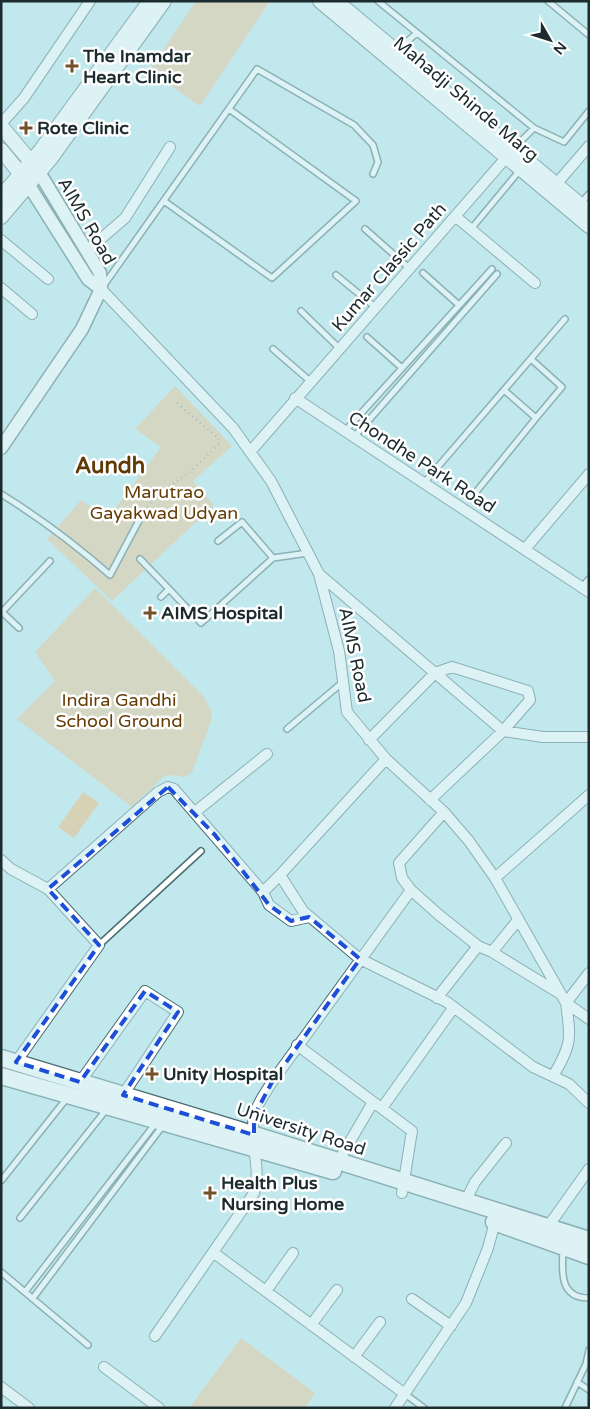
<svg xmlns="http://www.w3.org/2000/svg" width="590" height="1409" font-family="'Varela Round',sans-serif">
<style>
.green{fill:#edc396}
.water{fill:#f2b672}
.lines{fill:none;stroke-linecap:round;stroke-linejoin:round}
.service-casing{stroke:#4a6e72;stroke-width:8}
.minor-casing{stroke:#4a6e72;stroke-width:12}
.tertiary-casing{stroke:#4a6e72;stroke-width:15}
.secondary-casing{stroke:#4a6e72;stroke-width:16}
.primary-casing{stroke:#4a6e72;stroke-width:19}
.path{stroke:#718d90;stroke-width:2;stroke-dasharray:1 4;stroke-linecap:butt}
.service{stroke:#fff;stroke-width:5}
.minor{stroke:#fff;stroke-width:10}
.tertiary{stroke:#fff;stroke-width:12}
.secondary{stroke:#fff;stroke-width:14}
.primary{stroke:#fff;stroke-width:16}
.marked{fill:none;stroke:#1d4ed8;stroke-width:4;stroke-dasharray:10 6;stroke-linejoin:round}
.poi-dot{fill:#735129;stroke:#fff;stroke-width:2}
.labels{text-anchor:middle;stroke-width:5;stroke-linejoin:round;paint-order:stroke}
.poi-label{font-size:18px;font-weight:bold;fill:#1c2b2d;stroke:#fff;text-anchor:start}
.street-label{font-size:18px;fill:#1c2b2d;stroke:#fff}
.park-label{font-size:18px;fill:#633d05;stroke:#fff}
.district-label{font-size:22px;font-weight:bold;fill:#5f3a06;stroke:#fff}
</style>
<rect width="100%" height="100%" fill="#c1e8ed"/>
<path class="green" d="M196,1H270L200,106L149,71Z
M175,386L232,446L193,481L214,505L112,601L47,539L81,500L108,518L161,447L135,429Z
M95,588L204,697L211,711L212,719L192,772L186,777L169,775L163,777L132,807L17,719L55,681L35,652Z
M241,1338L315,1393L305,1408H189Z"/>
<path class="water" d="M83,792L99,803L74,838L58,827Z"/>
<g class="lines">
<defs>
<path id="service" d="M378,1L534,128L564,142L589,111
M548,1L589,35
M397,50L417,33
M513,149L534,128
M164,201L272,278L356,201L229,109
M581,203L589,194
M365,229L409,268
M471,229L520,170
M423,273L459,305
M336,275L375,307
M104,285L257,69L354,125L373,145L378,162L373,174
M301,311L339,348
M367,337L402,368
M273,349L310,381
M531,359L562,387L536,418
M345,431L492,269
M354,437L497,274
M424,483L565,319
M1,494C40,518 76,545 110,575L143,513
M472,497L536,418L504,390
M218,541L242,522L273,558
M140,559L169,589
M582,587L589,579
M161,597L169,589L201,623L273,558L308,553
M1,611L19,628
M1,613L50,561
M287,729L343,682
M99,945L201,851
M1,1181L67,1098
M20,1218L106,1110
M563,1250C562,1271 559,1298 589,1298
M1,1272L88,1345
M25,1292L155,1124
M33,1298L164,1124
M577,1382L589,1390
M405,1394L424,1408
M565,1408L586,1364L589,1350"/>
<path id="minor" d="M1,124L24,98L90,1
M552,189L589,146
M455,216L535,283
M1,240L48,279
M88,250L125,218L170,147
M1,288L32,314
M101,289L233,428L271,481L319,574L339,651L347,712L386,759L444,812L469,841L495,878L566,1003L589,1019
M295,398L589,592
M250,452L511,152
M525,549L589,474
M319,574L503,731L543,737H589
M369,740L435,673L452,667L528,691L530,700L503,731L430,800
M386,759L280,875L303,911L360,959L447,1002L533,1067L569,1084L589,1103
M195,812L267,754
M444,812L399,863L402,878L411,890L439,915L478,946L492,952L559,993
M1,860L11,869L48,889
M495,878L589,795
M263,892L269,905L291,921L309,917
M492,952L518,920
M437,998L478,946
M297,1045L412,1131L402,1193
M16,1062L99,945L48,889L158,792L168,787L174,789L263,892L280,875
M553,1076C572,1045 571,1038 566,1003L589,973
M80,1082L145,991L178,1012L123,1095
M382,1108L454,1007
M338,1162L373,1102
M465,1202L475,1182L506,1143
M547,1228L589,1169
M214,1253L405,1394
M266,1291L293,1253
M412,1299L451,1326
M311,1325L337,1290
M155,1336L254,1193C262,1169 249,1142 254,1116C256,1105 266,1092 272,1082L411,890
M354,1357L380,1322
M104,1367L159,1408
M1,1387L29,1408
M395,1408L466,1303L488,1248L495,1222"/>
<path id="tertiary" d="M28,184L88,279L101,289
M1,448L82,329L101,289L100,273L39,172"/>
<path id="secondary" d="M320,1L589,226
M336,1L589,212
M1,126L36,168
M1,150L25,179
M1,197L41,150L150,1
M1,217L51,158L164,1"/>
<path id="primary" d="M1,1058L236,1129L589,1240
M1,1076L333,1171
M494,1222L589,1256"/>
</defs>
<use href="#service" class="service-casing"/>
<use href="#minor" class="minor-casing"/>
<use href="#tertiary" class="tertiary-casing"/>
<use href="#secondary" class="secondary-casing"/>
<use href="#primary" class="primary-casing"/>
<path class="path" d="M147,507L156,496L191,471L219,444L218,438L176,402"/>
<use href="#service" class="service"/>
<use href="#minor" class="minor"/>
<use href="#tertiary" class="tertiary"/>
<use href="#secondary" class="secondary"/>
<use href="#primary" class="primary"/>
</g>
<path d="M0 0H590V1409H0ZM168,787L215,835L269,905L291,921L309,917L360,959L272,1082L254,1116V1135L123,1095L178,1012L145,991L80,1082L16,1062L99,945L48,889Z" fill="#c1e8ed" fill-opacity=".55" fill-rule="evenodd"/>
<path class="marked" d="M168,787L215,835L269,905L291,921L309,917L360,959L272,1082L254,1116V1135L123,1095L178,1012L145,991L80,1082L16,1062L99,945L48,889Z"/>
<g class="poi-dot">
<path d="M69.5 58.5h5v5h5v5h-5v5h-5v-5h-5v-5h5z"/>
<path d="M23.5 120.5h5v5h5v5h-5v5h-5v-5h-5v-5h5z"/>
<path d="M147.5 605.5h5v5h5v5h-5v5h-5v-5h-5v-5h5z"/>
<path d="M149.5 1066.5h5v5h5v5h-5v5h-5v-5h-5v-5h5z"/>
<path d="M207.5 1185.5h5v5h5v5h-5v5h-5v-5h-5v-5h5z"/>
</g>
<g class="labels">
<g class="poi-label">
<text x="83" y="62">The Inamdar<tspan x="83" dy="21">Heart Clinic</tspan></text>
<text x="37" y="134">Rote Clinic</text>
<text x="161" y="619">AIMS Hospital</text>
<text x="163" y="1080">Unity Hospital</text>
<text x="221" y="1189">Health Plus<tspan x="221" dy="21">Nursing Home</tspan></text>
</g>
<g class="street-label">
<text transform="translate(466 99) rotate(40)" y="6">Mahadji Shinde Marg</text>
<text transform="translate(87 221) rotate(60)" y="6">AIMS Road</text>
<text transform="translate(389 267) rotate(-49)" y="6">Kumar Classic Path</text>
<text transform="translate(422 462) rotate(33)" y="6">Chondhe Park Road</text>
<text transform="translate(355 655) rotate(78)" y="6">AIMS Road</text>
<text transform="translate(301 1129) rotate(18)" y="6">University Road</text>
</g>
<g class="park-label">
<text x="164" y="498">Marutrao<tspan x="164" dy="21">Gayakwad Udyan</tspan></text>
<text x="119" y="706">Indira Gandhi<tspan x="119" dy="21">School Ground</tspan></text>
</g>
<g class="district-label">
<text x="110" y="473">Aundh</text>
</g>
</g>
<rect width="590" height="1409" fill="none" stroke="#1c2b2d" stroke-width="5"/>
<g transform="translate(550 40) rotate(129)" stroke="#ffffff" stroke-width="4" paint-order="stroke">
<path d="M0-4L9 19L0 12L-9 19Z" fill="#1c2b2d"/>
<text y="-8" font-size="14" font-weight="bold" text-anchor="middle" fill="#1c2b2d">N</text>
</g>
</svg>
